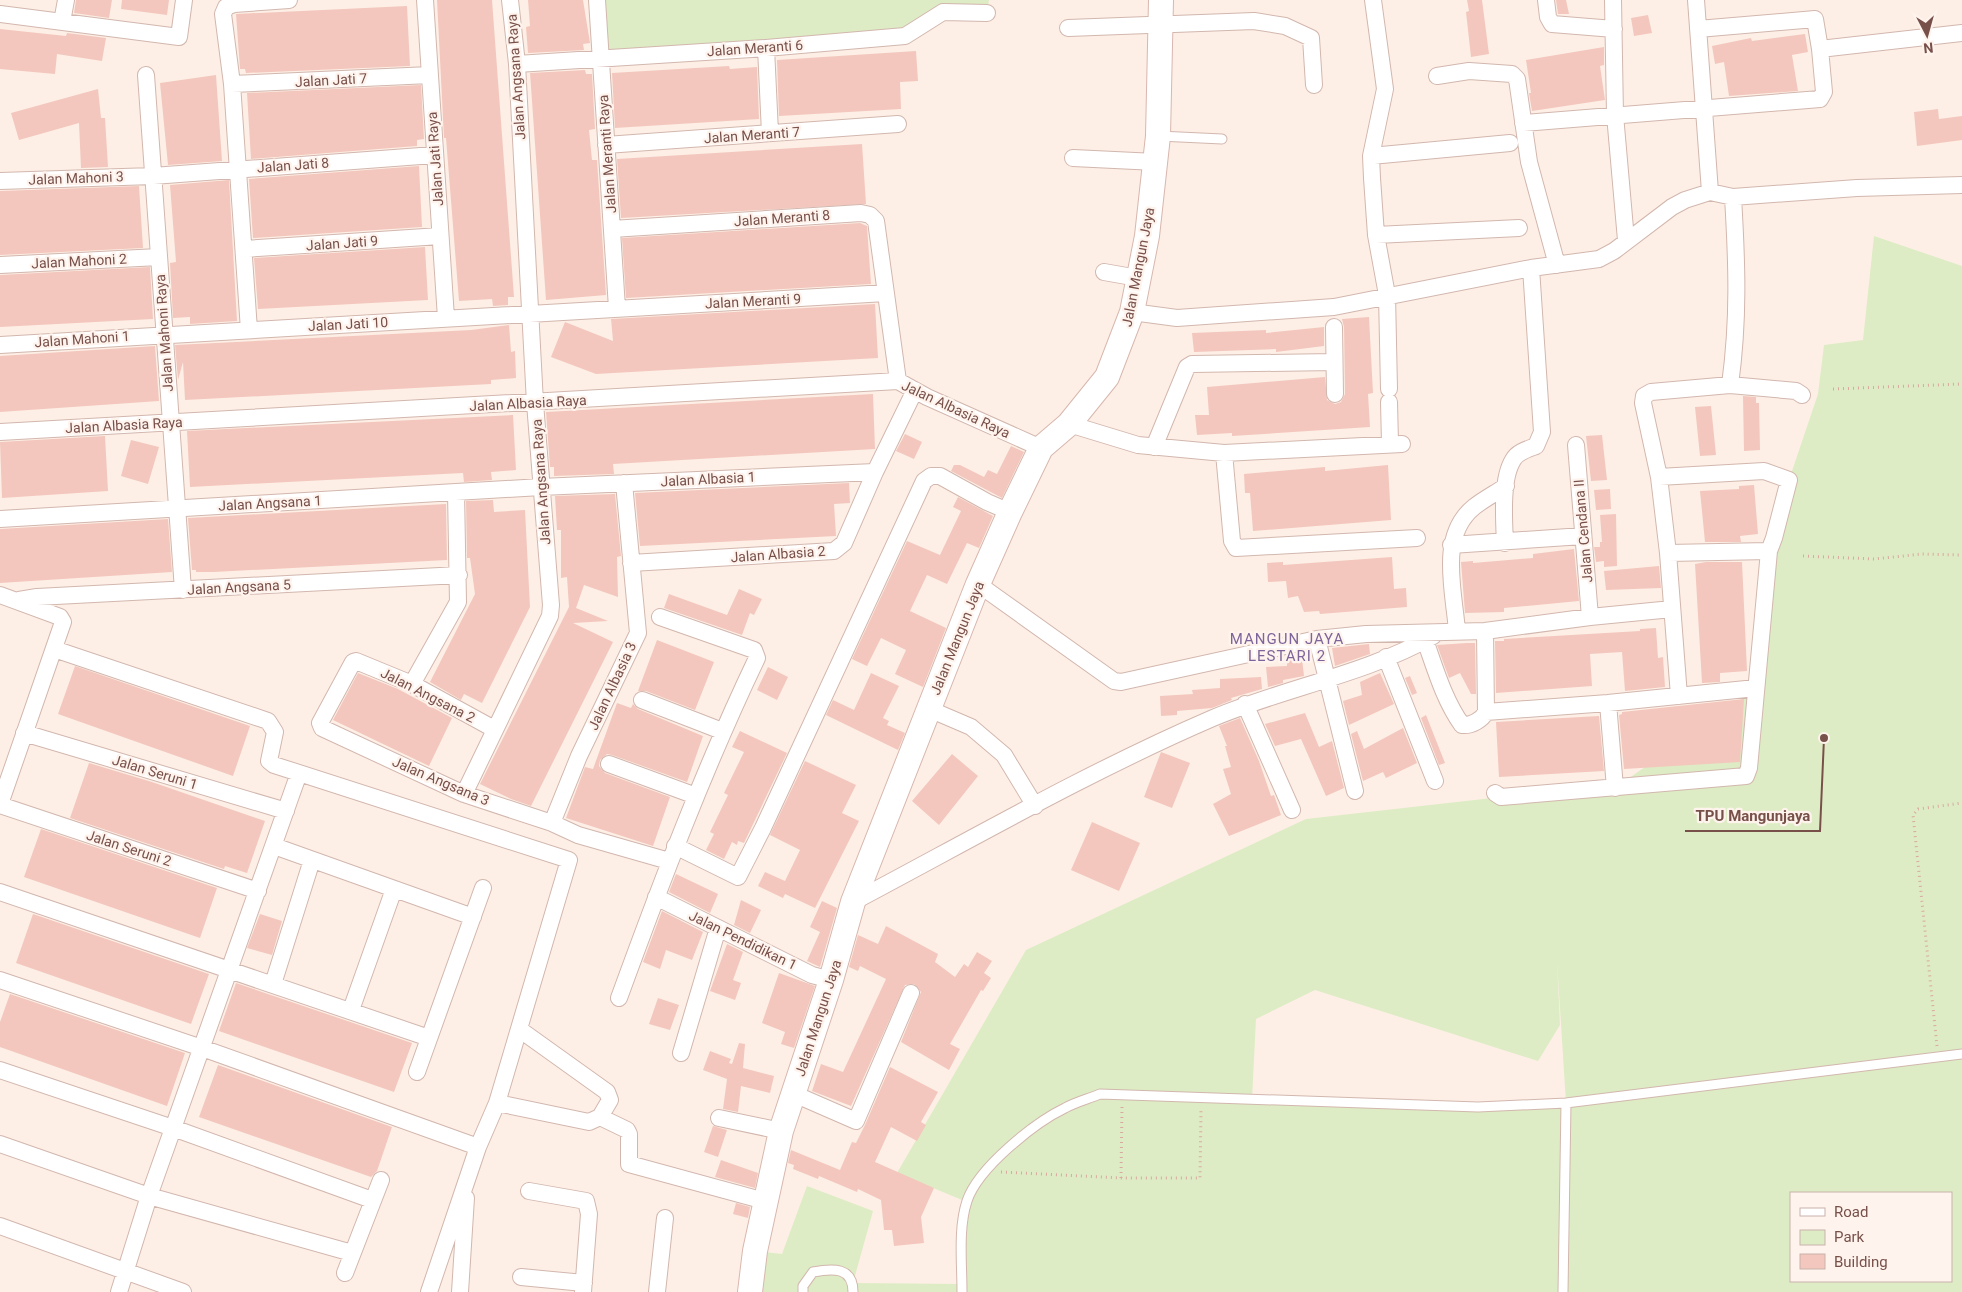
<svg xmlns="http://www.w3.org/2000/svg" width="1962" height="1292" font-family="Roboto,sans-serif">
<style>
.green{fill:#ddecc4;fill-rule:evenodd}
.building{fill:#f3c7bd}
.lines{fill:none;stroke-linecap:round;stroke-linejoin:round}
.lane-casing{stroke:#d2b7ae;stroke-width:11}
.street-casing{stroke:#d2b7ae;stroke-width:18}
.secondary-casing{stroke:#d8b7ae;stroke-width:26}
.path{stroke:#d9a9a0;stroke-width:3;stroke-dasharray:1 4;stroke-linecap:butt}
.lane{stroke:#fff;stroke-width:9}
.street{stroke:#fff;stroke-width:16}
.secondary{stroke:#fff;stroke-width:24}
.labels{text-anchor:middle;stroke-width:4.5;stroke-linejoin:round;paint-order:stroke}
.street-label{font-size:14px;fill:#78504a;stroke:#fff4ed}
.neighbourhood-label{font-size:15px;letter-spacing:1px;fill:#7d659b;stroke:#fff4ed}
.leader{fill:none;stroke:#78504a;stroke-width:2}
.callout-dot{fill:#78504a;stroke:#fff4ed;stroke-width:2}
.callout-label{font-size:15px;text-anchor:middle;font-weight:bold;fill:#78504a;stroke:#fff4ed;stroke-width:4.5;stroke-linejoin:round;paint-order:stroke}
</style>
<rect width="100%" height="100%" fill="#fdefe6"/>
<path class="green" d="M597,0H989L987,13L958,11L919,28L601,57Z
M1874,236L1962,266V1292H750L755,1251L782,1254L807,1186L873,1211L853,1283L962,1284L967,1202L897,1173L1026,950L1306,819L1510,796L1615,788L1756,689L1769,551L1789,480L1818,394L1824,345L1863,340ZM1557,961L1566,1103L1478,1107L1252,1099L1256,1019L1315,990L1538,1061L1560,1025ZM1791,1193H1951V1281H1791Z"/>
<path class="building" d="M76,0H112L109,18L74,13Z
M122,0H169L167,15L121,9Z
M437,0H492L514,297H508V305L493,306L492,299L459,301L446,138H444Z
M528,0H583L590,43L583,44L584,50L528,53L526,27L530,26Z
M1467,0H1482L1489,54L1471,57L1466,12L1469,11Z
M1556,0H1566L1569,14H1558Z
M407,6L410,66L246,73L245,69H240L236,14Z
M1648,15L1652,33L1634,36L1631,18Z
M0,29L66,36L67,33L106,38L102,61L57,54L55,74L0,69Z
M1805,34L1808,52L1792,55L1798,91L1729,96L1724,62L1715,64L1712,46L1751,38L1752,41Z
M1604,47V65L1600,66L1605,100L1532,111L1529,93H1531L1526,60Z
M916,51L918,81L900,82L901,109L779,116L777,60Z
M729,66L730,69L757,67L759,119L615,128L612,73Z
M585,70L586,74H592L595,129L589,130L592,160H597L606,295L546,300L530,73Z
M216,75L222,161L168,165L160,83Z
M421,85L424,139L417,140V146L251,159L247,93Z
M98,89L101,118H105L108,167L81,168L79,123L19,140L11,113Z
M1938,109L1939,119L1962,116V140L1917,146L1914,112Z
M862,144L866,204L621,218L617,159Z
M419,166L422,227L253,238L249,179Z
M229,180L237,321L190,324V317L173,318L170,263L176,262L170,185Z
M139,186L143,248L0,255V191Z
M860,223L867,226L871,284L626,298L622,238Z
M425,247L428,300L258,309L254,258Z
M150,267L153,319L0,327V275Z
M875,304L878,358L596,374L551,357L565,322L613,341L611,319Z
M1369,317L1373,393L1368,394L1370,427L1232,436V433L1197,435L1195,415H1209L1207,387L1325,377L1327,400L1335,404L1341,402L1345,394L1344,327L1342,319Z
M509,325L511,352L515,351L516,378L491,380V384L185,400L183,362L178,380L175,345L471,330Z
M1324,327V346L1276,352V349L1194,352L1192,333L1266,330V333Z
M155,346L159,401L0,412V356Z
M873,394L875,449L613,464L614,474L554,476V467H550L546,412Z
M1743,396L1756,397V403H1759L1760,450L1744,451Z
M1711,406L1716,455L1700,456L1695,407Z
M513,415L516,470L491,472L492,480L464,482L463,473L190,487L187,431Z
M905,434L922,442L914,459L896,451Z
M1602,435L1607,480L1591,481L1586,436Z
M105,436L108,491L2,498L0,442Z
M131,440L159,447L148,484L121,476Z
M1011,446L1024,452L1002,498L951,471L954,465H960L984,477L988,470L997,474Z
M1388,465L1391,520L1253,531L1250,493H1245L1244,474L1325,467V471Z
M849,483L850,503L834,504L836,536L640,546L635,493Z
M1754,485L1758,534L1740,536L1741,542H1705L1700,491L1739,489V486Z
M1610,489L1611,509L1596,510L1594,490Z
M615,494L621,556L617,557L618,597L584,585L576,608L608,621L573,623L613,642L531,806L511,799L480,784L569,607L567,577L561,578V530H557L555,496Z
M958,497L993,516L979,548L967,543L947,584L927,575L910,611L946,628L923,687L895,674L906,650L881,638L867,666L852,659L907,541L940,555L961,511L953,507Z
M493,500L494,512L525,510L530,607L482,703L464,694L461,700L430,682L475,594L470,558H467L466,501Z
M446,504L447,560L214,572H196V570H192L188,518Z
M1616,514L1617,566L1604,567V561L1596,562L1594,547H1600V542H1602L1600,515Z
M168,519L172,572L0,583V529Z
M1574,549L1579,601L1504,608V612L1465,613L1461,562L1473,561V563L1533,558V554Z
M1392,557L1394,589L1406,588L1407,607L1320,614L1319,611L1304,612L1298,596L1288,598L1286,581L1268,582L1267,563L1283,562V565Z
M1706,562H1742L1747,671L1720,673V682L1702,683L1695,564Z
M1659,566L1661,588L1606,590L1604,571Z
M739,589L762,599L754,615L750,613L742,635L664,608L669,594L727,615Z
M1656,628L1658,658L1663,657L1665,687L1625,691L1622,652L1590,654L1592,686L1496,693L1495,641H1504V639L1640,631V629Z
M657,640L714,662L695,710L646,691H638Z
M1467,643H1475L1476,694H1471L1460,673L1449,678L1437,645Z
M1369,644L1370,654L1335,666L1332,648Z
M1302,659L1304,676L1283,680V683L1268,687L1266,667L1287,666V660Z
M75,666L250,726L233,776L58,714Z
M768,667L788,677L777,700L757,690Z
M358,673L398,689L452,718L429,766L333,720Z
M871,673L899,686L883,718L889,721L887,725L905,733L898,750L826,715L833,700L854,710Z
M1380,673L1394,704L1349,725L1343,701L1362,695L1360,682Z
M1410,676L1417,693L1412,695L1405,678Z
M1261,677L1262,689L1231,698L1232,700L1212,708L1177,711V715L1161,716L1160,696L1193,694L1192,690L1220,688V679Z
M1744,699L1740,762L1624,769L1619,715L1622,714V712Z
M617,703L631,708L633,704L638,709L703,736L687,782L612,755L607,754L600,760L599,766L605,773L670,797L653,846L566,818L585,767L593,769Z
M1305,713L1319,747L1332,741L1344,788L1326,796L1301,739L1275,746L1265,724Z
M1426,715L1445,763L1439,765L1421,718Z
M1599,716L1604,771L1499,777L1496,722Z
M1240,718L1259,761L1271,796L1274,795L1281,815L1229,836L1213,804L1231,794L1223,769L1231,767L1225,746H1227L1219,726Z
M1403,728L1417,763L1386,778L1383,772L1363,781L1351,734L1357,731L1364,749Z
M740,731L787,753L744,843L738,841L737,845L732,842L724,859L706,850L714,834L710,832L728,795L724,793L744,752L732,747Z
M1161,752L1190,763L1172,808L1144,797Z
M952,754L978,776L939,825L912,801Z
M805,761L856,785L842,813L859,821L815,908L785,894L783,898L758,886L765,872L785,881L800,850L770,835Z
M89,763L152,782L265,821L247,873L225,866L224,869L70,818Z
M1092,822L1140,843L1119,891L1071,870Z
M41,829L217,888L200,938L24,877Z
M676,874L718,894L710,913L669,892Z
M741,900L761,910L750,933L734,925Z
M822,901L837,908L820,967L807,961L820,932L810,927Z
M662,911L703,932L692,960L666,950L660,969L643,962Z
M33,914L209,974L191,1024L16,963Z
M260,914L282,921L272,955L247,948Z
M886,926L938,954L935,962L955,977L964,964L968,967L977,952L992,961L984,973L991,978L983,991L981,990L950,1044L960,1049L949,1070L901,1042L921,992L914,984L905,985L851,1106L812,1091L821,1064L843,1072L886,979L860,966L858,971L849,967L858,935L878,944Z
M727,944L743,952L733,980L741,983L735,1000L710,991Z
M779,973L815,986L794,1048L781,1044L785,1032L762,1023Z
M236,983L412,1043L394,1092L219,1031Z
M10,994L185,1053L167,1106L0,1047V1022Z
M658,998L679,1005L670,1030L649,1024Z
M739,1043L745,1044L743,1068L774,1076L770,1093L741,1086L738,1112L723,1109L727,1079L703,1070L710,1051L731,1059L729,1063L732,1064Z
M218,1065L392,1127L377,1171L371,1177L199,1117Z
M890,1067L938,1092L921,1122L926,1125L917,1141L891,1127L875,1162L934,1188L921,1217L924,1243L894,1246L892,1230H884L881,1200L858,1189L857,1192L819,1176L818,1179L793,1169L794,1165L788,1163L791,1150L840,1170L852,1142L856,1143L865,1125Z
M713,1126L727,1130L718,1157L704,1152Z
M721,1160L758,1173L755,1188L715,1177Z
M736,1203L750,1207L748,1218L733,1214Z"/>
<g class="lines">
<defs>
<path id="lane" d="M1159,136L1222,139
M803,1292V1286L813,1272C833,1268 853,1267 853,1292
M962,1292C962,1263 958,1228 967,1201C978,1168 1034,1123 1065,1108C1076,1102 1088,1099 1100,1094L1478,1107L1566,1103L1962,1054
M1563,1292L1566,1103"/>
<path id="street" d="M425,0L446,318
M597,0L617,308
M1373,0L1385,89L1371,156L1372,178L1376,235L1387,295L1389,389
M1546,0L1548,17L1552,24L1614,29
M1613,0L1615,115L1626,240
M1696,0L1710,192
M0,14L179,37L184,0
M62,22L66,0
M1068,28L1254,21L1285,26L1311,38L1314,85
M1698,29L1815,19L1820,49
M766,48L770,133
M517,64L766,48L905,36L943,12L987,13
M146,75L183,590
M1437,76L1469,71L1512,74L1517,79L1529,162L1557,265
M232,84L430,75
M1523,123L1820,99L1824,92L1820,49L1962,33
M606,145L898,124
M1371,156L1510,143
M1073,158L1156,162
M0,181L153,176L434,155
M612,229L861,213L870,215L876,221L898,381
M1376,235L1519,228
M244,249L440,236
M0,265L159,257
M1104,272L1138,278
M1132,312L1177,318L1334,307L1531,268L1599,259L1614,251L1672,207L1685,200L1710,192L1733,197L1857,188L1962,185
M1334,327L1335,394
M249,330L232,84L223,14L226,7L234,4L289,0
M0,345L886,293
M1730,385C1739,319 1737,264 1733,197
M1389,402L1390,443
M1069,424L1138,445L1224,453L1402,444
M0,432L898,381L927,397L1041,448
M1576,445L1590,617
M1154,447L1187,367L1192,364L1334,362
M1224,453L1232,541L1236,548L1417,538
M0,519L541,487L875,472
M1505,543C1504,521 1501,479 1513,460C1517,452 1528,449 1536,446L1542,432L1531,268
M1451,545L1583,536
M1668,553L1769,551
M631,563L834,551L844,543L875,472L915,390
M978,584L1114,681L1121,682L1317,639L1366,634L1485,631L1590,617L1672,609
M0,595L60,617L63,622L0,804
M19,600L37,597L459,575
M1457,631C1454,591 1438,536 1474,507C1484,499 1496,493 1506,486
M1485,631L1486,712
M1317,639L1355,791
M1425,640C1435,668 1444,700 1462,725C1471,726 1482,720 1486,712L1608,703L1756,688
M54,649L268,721L275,732L269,761L274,765L569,860L497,1103L478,1147L429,1292
M1386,657L1435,781
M412,684L458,602L456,492
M1679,696L1668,553L1659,477L1643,403L1644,396L1651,392L1730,385L1796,391L1802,395
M642,700L722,731
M1608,703L1615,788
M1245,704L1292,810
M929,709L971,727L1004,755L1035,806
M494,729L412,684L356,661L353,662L320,723L322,728L464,794L552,823L578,835L669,861
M24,733L286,811
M609,764L696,796
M1495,793L1501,797L1746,776L1749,768L1769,551L1774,538L1789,480L1764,471L1659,477
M464,794L550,616L551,605L535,403L517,64L510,0
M0,805L258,891
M552,823L579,756L638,633L624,483
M274,846L473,917
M675,846L738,877L763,828L924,481L931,476H940L987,502L1010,512
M0,892L429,1038
M656,897L812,975L831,980
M853,902C972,839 1090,771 1213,718C1284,688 1366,674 1433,636
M0,980L202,1048L478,1147
M273,984L312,860
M619,998C661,883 704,769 757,658L754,650L660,617
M351,1010L394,889
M681,1053L718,928
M0,1070L173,1128L372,1200
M417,1072L483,888
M794,1094L856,1121L911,993
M497,1103L589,1122L600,1117L610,1100L607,1092L519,1029
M600,1117L627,1130L629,1134V1164L765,1201
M719,1118L781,1131
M0,1144L149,1196L352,1253
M529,1191L586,1201L589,1214L583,1292
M0,1226L183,1292
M345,1273L381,1180
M521,1277L584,1283
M119,1292L149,1196L299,773
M460,1292L466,1198
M657,1292L665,1218"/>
<path id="secondary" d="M750,1292L755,1251L781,1131L831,980L853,902L978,584L1010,512L1041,448L1069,424L1107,377L1132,312L1147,236L1158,136L1161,0"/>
</defs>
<use href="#lane" class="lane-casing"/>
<use href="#street" class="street-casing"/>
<use href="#secondary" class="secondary-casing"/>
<path class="path" d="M1833,389L1962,384
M1803,556L1874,559L1922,554L1962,555
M1937,1046L1913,815L1918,809L1962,803
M1001,1172L1121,1178H1200L1201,1110
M1121,1178L1122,1106"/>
<use href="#lane" class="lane"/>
<use href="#street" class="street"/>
<use href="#secondary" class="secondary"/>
</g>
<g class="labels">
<g class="street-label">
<text transform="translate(755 48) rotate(-4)" y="5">Jalan Meranti 6</text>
<text transform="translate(516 77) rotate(-94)" y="5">Jalan Angsana Raya</text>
<text transform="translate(331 80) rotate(-3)" y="5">Jalan Jati 7</text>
<text transform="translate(752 135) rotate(-4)" y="5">Jalan Meranti 7</text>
<text transform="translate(607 154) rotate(-94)" y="5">Jalan Meranti Raya</text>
<text transform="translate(435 159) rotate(-94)" y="5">Jalan Jati Raya</text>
<text transform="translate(293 165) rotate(-4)" y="5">Jalan Jati 8</text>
<text transform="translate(76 178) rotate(-2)" y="5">Jalan Mahoni 3</text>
<text transform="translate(782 218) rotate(-4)" y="5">Jalan Meranti 8</text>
<text transform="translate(342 243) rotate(-4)" y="5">Jalan Jati 9</text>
<text transform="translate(79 261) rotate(-3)" y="5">Jalan Mahoni 2</text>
<text transform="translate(1138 267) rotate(-79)" y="5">Jalan Mangun Jaya</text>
<text transform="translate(753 301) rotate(-3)" y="5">Jalan Meranti 9</text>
<text transform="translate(348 324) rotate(-3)" y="5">Jalan Jati 10</text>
<text transform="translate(164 333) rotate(-94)" y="5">Jalan Mahoni Raya</text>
<text transform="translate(82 339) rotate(-4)" y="5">Jalan Mahoni 1</text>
<text transform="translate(528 403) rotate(-3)" y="5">Jalan Albasia Raya</text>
<text transform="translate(956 409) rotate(25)" y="5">Jalan Albasia Raya</text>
<text transform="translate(124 425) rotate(-3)" y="5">Jalan Albasia Raya</text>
<text transform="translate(708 479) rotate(-3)" y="5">Jalan Albasia 1</text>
<text transform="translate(541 482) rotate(-94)" y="5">Jalan Angsana Raya</text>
<text transform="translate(270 503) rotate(-3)" y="5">Jalan Angsana 1</text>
<text transform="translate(1583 531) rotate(-95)" y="5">Jalan Cendana II</text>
<text transform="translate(778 554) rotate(-4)" y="5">Jalan Albasia 2</text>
<text transform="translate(239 587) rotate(-3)" y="5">Jalan Angsana 5</text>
<text transform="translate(957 638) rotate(-68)" y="5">Jalan Mangun Jaya</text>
<text transform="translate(612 686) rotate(-65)" y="5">Jalan Albasia 3</text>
<text transform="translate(428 695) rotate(27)" y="5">Jalan Angsana 2</text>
<text transform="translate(155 772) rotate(17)" y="5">Jalan Seruni 1</text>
<text transform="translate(441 781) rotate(23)" y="5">Jalan Angsana 3</text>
<text transform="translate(129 848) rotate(18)" y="5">Jalan Seruni 2</text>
<text transform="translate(743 940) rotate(26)" y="5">Jalan Pendidikan 1</text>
<text transform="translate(818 1018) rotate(-72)" y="5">Jalan Mangun Jaya</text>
</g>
<g class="neighbourhood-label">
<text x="1287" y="644">MANGUN JAYA<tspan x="1287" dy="17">LESTARI 2</tspan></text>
</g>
</g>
<path class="leader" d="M1824 738L1820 831H1685"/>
<circle class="callout-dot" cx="1824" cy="738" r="5"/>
<g class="callout-label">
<text x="1753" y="821">TPU Mangunjaya</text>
</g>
<rect x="1790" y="1192" width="162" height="90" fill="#fff4ed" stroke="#c9b2ac"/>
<rect x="1800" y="1208" width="25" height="8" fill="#ffffff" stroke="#c9b2ac"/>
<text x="1834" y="1217" font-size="15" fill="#78504a">Road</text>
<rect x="1800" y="1230" width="25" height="15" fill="#ddecc4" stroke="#c9b2ac"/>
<text x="1834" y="1242" font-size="15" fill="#78504a">Park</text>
<rect x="1800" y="1254" width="25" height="15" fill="#f3c7bd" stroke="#c9b2ac"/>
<text x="1834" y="1267" font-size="15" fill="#78504a">Building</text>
<g transform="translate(1927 35) rotate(174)" stroke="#fff4ed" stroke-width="4" paint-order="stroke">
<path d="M0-4L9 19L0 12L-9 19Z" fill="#78504a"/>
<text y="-8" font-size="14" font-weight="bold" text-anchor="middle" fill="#78504a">N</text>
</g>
</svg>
